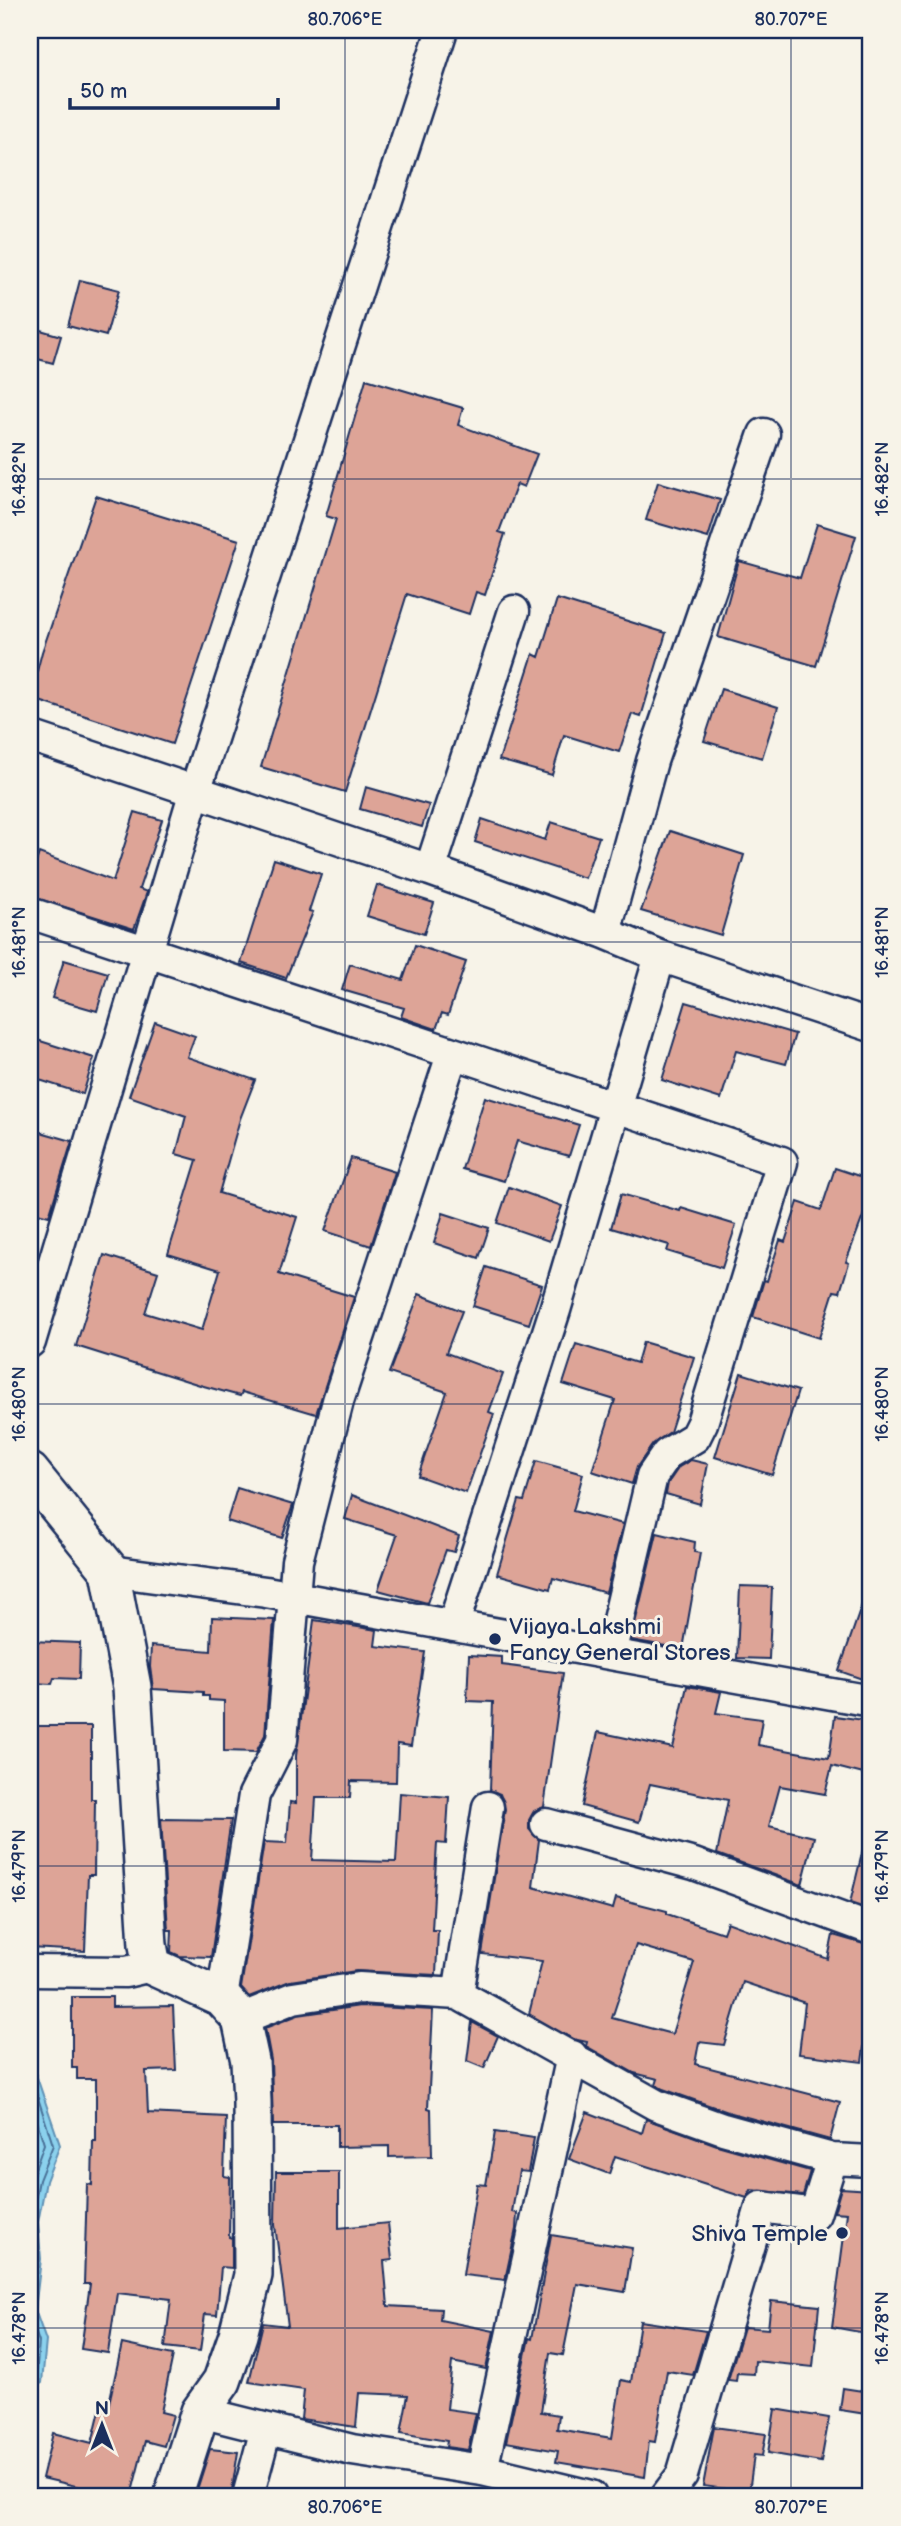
<svg xmlns="http://www.w3.org/2000/svg" width="901" height="2526" font-family="'Balsamiq Sans',sans-serif">
<style>
.water{fill:#8bd1ed;stroke:#5e90b4;stroke-width:2}
.lines{fill:none;stroke-linecap:round;stroke-linejoin:round}
.shore{stroke:#487097;stroke-width:2}
.building{fill:#dda497;stroke:#1b2f5e;stroke-width:2;fill-rule:evenodd}
.minor-casing{stroke:#1b2f5e;stroke-width:35}
.tertiary-casing{stroke:#1b2f5e;stroke-width:42}
.minor{stroke:#f7f3e8;stroke-width:30}
.tertiary{stroke:#f7f3e8;stroke-width:37}
.ticks{fill:none;stroke:#1b2f5e;stroke-width:2;stroke-opacity:0.45}
.poi-dot{fill:#1b2f5e;stroke:#f7f3e8;stroke-width:2.5}
.labels{text-anchor:middle;stroke-width:6;stroke-linejoin:round;paint-order:stroke}
.poi-label{font-size:23px;fill:#1b2f5e;stroke:#f7f3e8;text-anchor:start}
.neatline{fill:none;stroke:#1b2f5e;stroke-width:2.5}
.ticks-label{font-size:18px;text-anchor:middle;fill:#1b2f5e}
</style>
<rect width="100%" height="100%" fill="#f7f3e8"/>
<filter id="ink" filterUnits="userSpaceOnUse"><feTurbulence type="fractalNoise" baseFrequency=".0143" numOctaves="2"/><feDisplacementMap in="SourceGraphic" scale="14" xChannelSelector="R" yChannelSelector="G"/><feConvolveMatrix kernelMatrix="1 2 1 2 8 2 1 2 1" color-interpolation-filters="sRGB"/></filter>
<g filter="url(#ink)">
<path class="water" d="M30,2057L60,2145L46,2181L38,2222L41,2259L35,2310L46,2341L42,2383L30,2390Z"/>
<g class="lines">
<path class="shore" d="M30,2073L53,2145L39,2180L31,2221L34,2259L30,2295
M30,2098L44,2144L30,2183
M30,2316L39,2342L36,2377L30,2382"/>
</g>
<path class="building" d="M80,280L119,290L106,336L68,326Z
M30,327L61,336L53,363L30,357Z
M366,379L463,408L458,425L537,454L524,487L517,484L499,532L505,534L485,595L476,592L469,614L407,594L345,792L261,767L336,519L326,516Z
M658,482L720,500L708,538L646,520Z
M96,496L239,540L172,744L30,698L42,652Z
M817,524L856,536L816,666L718,637L739,561L800,578Z
M557,599L666,633L641,717L632,714L619,752L564,735L552,775L499,760L533,654L539,657Z
M721,689L778,707L762,758L704,741Z
M366,787L429,805L422,827L360,809Z
M135,812L162,820L139,889L147,892L134,929L30,896V881L39,853L113,881Z
M482,819L545,840L551,822L599,837L585,878L475,842Z
M670,831L744,855L721,935L641,911Z
M274,859L321,874L309,911L313,912L286,978L241,963Z
M377,885L434,903L424,934L367,916Z
M415,945L466,962L448,1015L442,1013L436,1029L401,1017L404,1008L342,990L350,964L403,980Z
M64,960L108,973L97,1011L52,998Z
M686,1002L795,1034L786,1064L736,1051L721,1099L662,1080Z
M155,1022L195,1036L187,1057L255,1080L240,1119L219,1193L297,1217L279,1274L354,1297L316,1414L242,1392L240,1396L200,1385L76,1346L104,1255L158,1272L145,1313L202,1330L220,1270L168,1254L197,1160L176,1154L186,1116L129,1096Z
M37,1040L94,1058L83,1094L30,1077V1062Z
M485,1097L579,1125L569,1156L517,1141L504,1181L462,1169Z
M30,1129L72,1141L49,1216L30,1211Z
M351,1158L395,1172L371,1246L325,1231Z
M835,1168L871,1180V1195L846,1262L849,1263L840,1292L834,1291L819,1338L753,1317L764,1280L767,1281L780,1240L785,1242L798,1202L821,1210Z
M509,1187L562,1206L549,1241L497,1223Z
M621,1194L680,1211L681,1208L736,1225L722,1268L667,1251L669,1245L611,1228Z
M443,1213L489,1228L479,1258L434,1243Z
M486,1267L542,1285L529,1324L473,1306Z
M419,1294L462,1311L446,1353L503,1374L489,1412L494,1414L466,1493L418,1476L447,1392L389,1373Z
M643,1342L694,1357L670,1432L653,1444L637,1467L632,1484L592,1471L615,1400L563,1384L576,1344L637,1363Z
M741,1373L798,1391L772,1475L715,1457Z
M691,1460L708,1464L700,1504L666,1494L668,1483L679,1467Z
M536,1461L583,1474L573,1511L623,1524L606,1593L553,1578L550,1589L497,1574L519,1500L524,1501Z
M237,1488L293,1505L282,1538L227,1521Z
M352,1495L459,1536L454,1552L446,1550L427,1603L378,1590L397,1535L345,1519Z
M657,1533L695,1542L694,1552L700,1553L683,1649L631,1640Z
M740,1586L772,1587L769,1659L737,1658Z
M866,1593L871,1594V1682L839,1671Z
M212,1617L274,1620L265,1735L256,1752L224,1751V1701L209,1700V1696H203V1692L153,1689L150,1667L151,1646L211,1651Z
M314,1620L377,1630L375,1646L425,1652L411,1746L397,1744L396,1782L351,1781L350,1798H316L312,1860L396,1862L400,1793L449,1797L446,1844L437,1843L432,1930H438L436,1975L356,1971L290,1981L249,1997L241,1988L264,1842L287,1843L290,1802L296,1803V1756Z
M30,1641L80,1643L79,1679L54,1678L52,1684L30,1683Z
M469,1655L502,1657V1665L563,1673L544,1807L534,1811L529,1820V1829L539,1840L533,1887L613,1909L616,1898L667,1911V1914L723,1933L727,1922L828,1959L833,1935L871,1946V1996L862,2062L799,2054L805,2003L743,1982L724,2045L699,2042L695,2064L840,2102L830,2140L728,2112L663,2089L656,2085L658,2079L634,2073L586,2046L587,2042L573,2039L529,2014L542,1961L482,1954L505,1809L500,1794L490,1790L493,1702L467,1701ZM636,1945L694,1962L672,2034L612,2018Z
M687,1686L721,1692L716,1713L762,1719L758,1745L829,1758L835,1716L871,1721V1776L832,1766L825,1794L780,1786L769,1826L814,1837L802,1885L717,1854L728,1800L650,1784L639,1822L582,1806L598,1732L673,1748Z
M30,1726H91V1799H95L94,1875H88L85,1951L30,1948Z
M161,1819L231,1820L211,1957L180,1956L171,1952L172,1930H168Z
M863,1849L871,1850V1910L850,1903Z
M72,1997H112V2007L173,2006L176,2070L146,2071L148,2113L226,2117L224,2176L230,2177L229,2237L232,2238V2268L221,2267L217,2315L205,2314L200,2351L165,2347L171,2299L117,2293L108,2353L81,2349L90,2284H84L87,2184L92,2185L93,2141H96V2079H77V2068H72Z
M360,2006L433,2010L428,2108L431,2109L432,2156L389,2157V2146L337,2147V2125H273L271,2060L265,2028L298,2015Z
M472,2022L498,2036L484,2068L467,2061Z
M587,2112L642,2133L646,2119L717,2145L810,2171L803,2195L751,2190L747,2198L615,2156L609,2174L569,2159Z
M495,2132L534,2138L528,2172L519,2171L512,2212L517,2213L516,2229L505,2280L463,2275L477,2184L486,2185Z
M276,2172H339V2228L388,2223L392,2260L384,2261L388,2306L441,2309L440,2320L494,2331L486,2369L452,2362L447,2409L476,2413L468,2450L446,2447L447,2441L401,2433L408,2395L359,2393L356,2427L301,2419L304,2390L249,2382L263,2323L288,2326L275,2225Z
M841,2188L871,2190V2334L832,2327L847,2213L834,2212Z
M551,2235L632,2248L625,2292L577,2284L563,2355L550,2353L541,2412L559,2415L557,2429L612,2438L621,2380L631,2382L640,2321L706,2331L693,2375L667,2371L655,2442L649,2441L645,2477L556,2462L558,2451L506,2442L529,2338L532,2339Z
M771,2301L819,2306L813,2367L755,2361L754,2374L737,2373L736,2381L728,2380L744,2327L768,2329Z
M122,2344L173,2355L161,2412L173,2415L164,2446L145,2441L131,2496H118L42,2478L53,2433L92,2443L101,2406L108,2408Z
M843,2388L869,2392L866,2414L840,2410Z
M775,2409L829,2418L821,2462L768,2453Z
M714,2427L766,2434L762,2456L754,2455L749,2492L703,2486Z
M210,2449L238,2452L231,2496H195Z"/>
<g class="lines">
<defs>
<path id="minor" d="M30,736L430,870L605,933L660,956L871,1026
M430,870L514,611
M30,913L782,1162L702,1423L695,1437L667,1454L652,1476L610,1654
M605,933L652,761L764,434
M30,1342L195,791L442,30
M110,1571L266,1592L871,1701
M453,1626L555,1310L660,956
M546,1824L694,1864L871,1929
M30,1971L126,1972L152,1966
M458,1994L488,1807
M222,1998L254,1795L282,1740L297,1561L338,1401L452,1055
M241,2019L293,1998L359,1988L458,1994L656,2105L723,2129L832,2159L871,2161
M200,2412L352,2450L482,2470L591,2496
M482,2470L572,2056
M248,2496L266,2429
M666,2496L682,2475L761,2207L815,2214L832,2159"/>
<path id="tertiary" d="M30,1472L110,1571L132,1687L148,1945L152,1966L222,1998L241,2019L250,2061L252,2102L253,2275L238,2335L222,2381L200,2412L173,2496"/>
</defs>
<use href="#minor" class="minor-casing"/>
<use href="#tertiary" class="tertiary-casing"/>
<use href="#minor" class="minor"/>
<use href="#tertiary" class="tertiary"/>
</g>
</g>
<path class="ticks" d="M345,30V2496M791,30V2496M30,479H871M30,942H871M30,1404H871M30,1866H871M30,2328H871"/>
<g class="poi-dot">
<circle cx="495" cy="1639" r="7"/>
<circle cx="842" cy="2233" r="7"/>
</g>
<g class="labels">
<g class="poi-label">
<text x="509" y="1634">Vijaya Lakshmi<tspan x="509" dy="26">Fancy General Stores</tspan></text>
<text x="828" y="2241" text-anchor="end">Shiva Temple</text>
</g>
</g>
<rect width="901" height="2526" fill="none" stroke="#f7f3e8" stroke-width="77"/>
<g transform="translate(102 2425)" stroke="#f7f3e8" stroke-width="5" paint-order="stroke">
<path d="M0-5L12 26L0 18L-12 26Z" fill="#1b2f5e"/>
<text y="-10" font-size="19" font-weight="bold" text-anchor="middle" fill="#1b2f5e">N</text>
</g>
<path d="M70 98v10h208v-10" fill="none" stroke="#1b2f5e" stroke-width="3.5"/>
<text x="80" y="98" font-size="21" fill="#1b2f5e" stroke="#f7f3e8" stroke-width="5" paint-order="stroke">50 m</text>
<rect x="38" y="38" width="824" height="2450" class="neatline"/>
<g class="ticks-label">
<text x="345" y="25">80.706°E</text>
<text x="791" y="25">80.707°E</text>
<text transform="translate(19 479) rotate(-90)" y="6">16.482°N</text>
<text transform="translate(882 479) rotate(-90)" y="6">16.482°N</text>
<text transform="translate(19 942) rotate(-90)" y="6">16.481°N</text>
<text transform="translate(882 942) rotate(-90)" y="6">16.481°N</text>
<text transform="translate(19 1404) rotate(-90)" y="6">16.480°N</text>
<text transform="translate(882 1404) rotate(-90)" y="6">16.480°N</text>
<text transform="translate(19 1866) rotate(-90)" y="6">16.479°N</text>
<text transform="translate(882 1866) rotate(-90)" y="6">16.479°N</text>
<text transform="translate(19 2328) rotate(-90)" y="6">16.478°N</text>
<text transform="translate(882 2328) rotate(-90)" y="6">16.478°N</text>
<text x="345" y="2513">80.706°E</text>
<text x="791" y="2513">80.707°E</text>
</g>
</svg>
